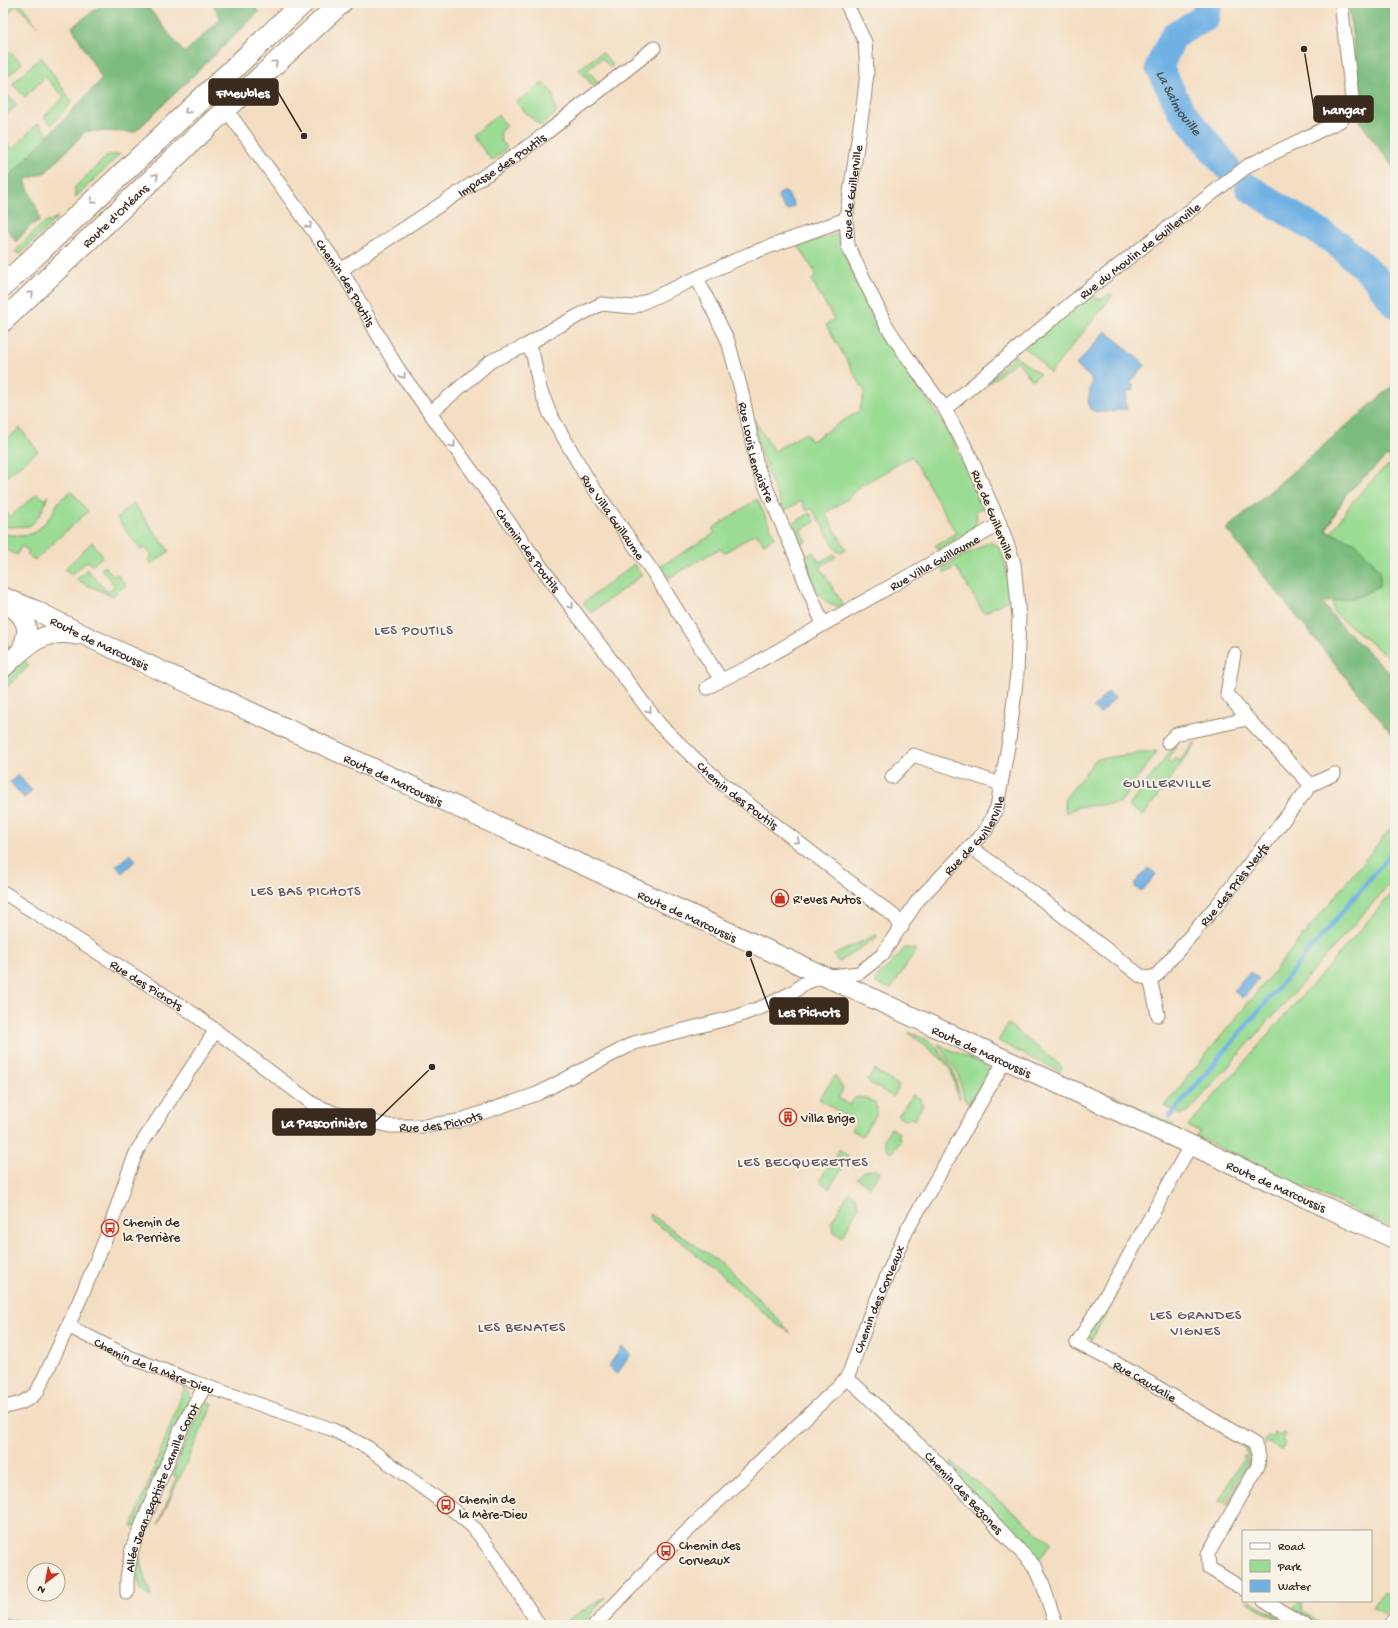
<svg xmlns="http://www.w3.org/2000/svg" width="1398" height="1628" font-family="'Gochi Hand',sans-serif">
<style>
.green{fill:#9bdc94;stroke:#6b8359}
.forest{fill:#7cbc7e;stroke:#5c734e}
.water{fill:#70b1e4;stroke:#566e81}
.lines{fill:none;stroke-linecap:round;stroke-linejoin:round}
.stream{stroke:#70b1e4;stroke-width:4.5}
.river{stroke:#70b1e4;stroke-width:28}
.street-casing{stroke:#988470;stroke-width:15}
.secondary-casing{stroke:#988470;stroke-width:21}
.primary-casing{stroke:#988470;stroke-width:23}
.street{stroke:#fff;stroke-width:13}
.secondary{stroke:#fff;stroke-width:19}
.primary{stroke:#fff;stroke-width:21}
.oneway{stroke:#a79f9a}
.labels{text-anchor:middle;stroke-width:4;stroke-linejoin:round;paint-order:stroke}
.street-label{font-size:13px;fill:#3b2a1e;stroke:#f7f3e8}
.poi-label{font-size:13px;fill:#3b2a1e;stroke:#f7f3e8;text-anchor:start}
.water-label{font-size:14px;font-style:italic;fill:#4b5259;stroke:#f7f3e8}
.neighbourhood-label{font-size:14px;letter-spacing:1px;fill:#645663;stroke:#f7f3e8}
.leader{fill:none;stroke:#3b2a1e;stroke-width:1.5}
.callout-dot{fill:#3b2a1e;stroke:#f7f3e8;stroke-width:1.5}
.callout{fill:#3b2a1e;stroke:#3b2a1e;stroke-width:1.5}
.callout-label{font-size:14px;text-anchor:middle;font-weight:bold;fill:#fff}
</style>
<rect width="100%" height="100%" fill="#f7f3e8"/>
<filter id="ink" filterUnits="userSpaceOnUse"><feTurbulence type="fractalNoise" baseFrequency=".025" numOctaves="2"/><feDisplacementMap in="SourceGraphic" scale="8" xChannelSelector="R" yChannelSelector="G"/><feConvolveMatrix kernelMatrix="1 2 1 2 8 2 1 2 1" color-interpolation-filters="sRGB"/></filter>
<filter id="wash" filterUnits="userSpaceOnUse"><feTurbulence type="fractalNoise" baseFrequency=".012" numOctaves="4" result="noise"/><feDisplacementMap in="SourceGraphic" scale="16" xChannelSelector="R" yChannelSelector="G"/><feGaussianBlur stdDeviation="0.9" result="paint"/><feColorMatrix in="noise" values="0 0 0 0 0 0 0 0 0 0 0 0 0 0 0 0 0 1.4 0 .05"/><feComposite in="paint" operator="in"/></filter>
<g filter="url(#wash)">
<rect width="100%" height="100%" fill="#f4dec3"/>
<path class="green" d="M3,3H21L37,26L17,5L7,15L3,13Z
M10,52L22,63L3,81V59Z
M602,52L613,65L610,67L602,58L587,70L598,82L593,86L579,69Z
M41,57L72,102L51,125L44,117L64,97L45,77L25,97L12,84Z
M543,83L553,93L556,113L541,126L528,115L516,102Z
M3,94H7L17,105L3,118Z
M498,115L507,126L501,130L500,139L507,148L492,161L472,135Z
M38,123L49,135L8,178L3,171V139L13,149Z
M120,154L75,198V187L108,155Z
M58,217L19,255L15,251L41,225Z
M837,234L841,236L842,247L846,259L863,297L889,344L936,412L949,433L985,506L976,511L977,520L973,529L938,550L936,545L956,533L912,456L857,488L848,499L825,513L846,549L841,552L837,551L812,508L807,511L801,501L784,511L765,467L768,465L767,463L764,464L751,415L774,451L806,433L811,441L859,411L865,392L826,325L834,319L812,281L816,274L798,245Z
M1108,294L1113,295L1050,373L1037,358L1024,348L1092,295L1096,298L1103,299Z
M1015,356L1040,374L1032,380L1017,361L962,404Z
M20,428L38,451L7,476L3,471V443Z
M1395,460V663L1334,613L1324,552L1331,533L1352,502L1376,476Z
M71,491L88,511L35,560L27,555L29,551L21,546L17,555L3,549V534L24,536L36,532L51,516L59,501Z
M38,493L45,500L48,495C44,508 40,517 30,526L9,527L3,525V508L10,517Z
M757,499L775,537L764,544L756,533L724,553L721,549L715,551L669,578L661,566L715,533L712,529Z
M133,503L169,551L152,564L148,559L152,556L145,547L141,550L117,518Z
M810,513L815,522L800,530L806,541L798,545L790,525Z
M92,542L103,556L92,565L87,561L71,575L65,569Z
M989,542C991,543 996,544 998,546C1006,554 1009,586 1011,598L984,613L956,567L945,573L942,568Z
M813,552L819,562L834,554L836,557L820,567L843,605C820,614 810,571 804,557Z
M634,564L642,575L591,613L583,603Z
M105,566L113,576L117,574L126,585L112,596L76,580L87,569L107,592L115,586L101,569Z
M3,639L11,648L3,656Z
M24,660L29,666L3,691V681Z
M1196,743L1143,816L1129,806L1174,746H1176L1167,761L1171,764L1175,758L1180,761L1193,744Z
M1157,751L1120,803L1077,807L1066,813L1064,800L1096,759Z
M1395,823V878L1189,1111L1181,1115L1164,1106Z
M1395,890V1229L1195,1136L1200,1132L1188,1126Z
M876,935L877,937L839,962L833,955Z
M905,948H910L916,950L891,989L876,983V979Z
M1008,1024L1060,1065L1062,1069L1060,1071L1027,1056L998,1041Z
M908,1032L931,1041L946,1059L953,1070L960,1098H958L951,1071L944,1061Z
M938,1044L985,1065L989,1069V1072L968,1104L965,1101L957,1071Z
M875,1070L899,1086L893,1097L867,1081Z
M835,1076L843,1089L838,1098L849,1105L856,1097L865,1098L875,1102L877,1113L862,1136L852,1130L856,1123L819,1099Z
M913,1095L920,1099L923,1105L914,1120L911,1118L905,1120L898,1116Z
M1109,1095H1113L1173,1124L1171,1128L1118,1103Z
M891,1128L899,1133V1138L901,1140L892,1153L887,1150L884,1138Z
M840,1149L849,1158L829,1188L822,1183L820,1179Z
M875,1169L880,1172L870,1187L857,1178L864,1171Z
M849,1192L856,1197L857,1202L859,1205L843,1237L834,1232L831,1222Z
M650,1214L721,1263L761,1301L791,1333L779,1326L683,1243L651,1220L649,1216Z
M1117,1294L1091,1340L1087,1335L1112,1295Z
M184,1389L189,1392L190,1397L135,1528L132,1527Z
M207,1401L213,1404L158,1525L177,1477L173,1475L190,1432Z
M1274,1432L1280,1436L1282,1433L1285,1434L1282,1441L1285,1443L1281,1450L1268,1442L1266,1445L1263,1443L1268,1434L1272,1437Z
M1245,1445C1264,1456 1237,1491 1230,1504L1226,1505L1248,1465L1250,1458L1244,1447Z
M1245,1454L1247,1459L1246,1464L1224,1503L1219,1501Z
M952,1462L1051,1543L1038,1561L950,1469Z
M140,1558L151,1597C135,1591 138,1573 137,1559Z
M1384,1592L1389,1596L1393,1592L1395,1593V1603L1386,1614L1372,1606Z
M605,1597L582,1625H560Z
M1246,1601H1251L1292,1625H1287Z
M1300,1601H1303L1302,1603V1611L1326,1625H1319L1292,1609Z"/>
<path class="forest" d="M104,3H145L184,53L221,19L212,3H254V6L259,12L135,132L86,131L46,172L25,180L38,212L40,220L30,226L16,242L3,223V171L8,178L102,79L72,27Z
M1348,3H1395V170L1361,123L1355,53Z
M1395,384V463L1387,456L1347,493L1336,512L1326,531L1356,543L1380,570V586L1358,597L1322,603L1341,626L1395,678V738L1226,529Z
M3,1617L36,1625H3Z"/>
<path class="water" d="M784,192L787,193L794,204L793,207L788,210L785,209L778,198L779,194Z
M1106,331L1145,365L1130,383L1134,386L1133,391H1127L1125,406L1127,407L1126,410L1123,409C1113,411 1099,415 1090,409L1088,403L1092,379L1076,365Z
M1108,692L1115,698L1100,714L1093,708Z
M18,775L32,791L24,798L10,782Z
M130,854L136,860L122,873L116,866Z
M1148,868L1156,874L1143,890H1141L1140,891L1135,887L1136,885L1134,884Z
M1250,972L1259,979L1243,998L1234,991Z
M622,1347L631,1354L617,1374L608,1367Z"/>
<g class="lines">
<path class="stream" d="M1170,1116L1395,849"/>
<g class="river">
<path id="s1" d="M1208,3L1205,18L1174,35L1159,67L1180,109L1226,166"/>
<path d="M1249,188L1337,243L1374,276L1395,304"/>
</g>
</g>
</g>
<g filter="url(#ink)">
<g class="lines">
<defs>
<g id="street">
<path id="s2" d="M226,109L341,270C362,303 379,340 401,373L542,568L660,725L692,756L724,785L894,916L902,927"/>
<path id="s3" d="M341,270L516,155L545,134L654,48"/>
<path id="s4" d="M697,278L728,341L742,393L757,466L795,555L804,579L823,624"/>
<path id="s5" d="M527,345L533,355L540,389L550,414L590,483L653,572L721,680"/>
<path id="s6" d="M945,409L1087,290L1249,165L1340,121L1348,113L1352,97L1341,3"/>
<path d="M430,413L491,361L527,345L553,329L601,304L633,307L749,254L846,219"/>
<path id="s7" d="M707,688L721,680L747,668L1000,524"/>
<path d="M1168,742L1176,734L1248,719"/>
<path d="M892,777L913,755L1001,784"/>
<path d="M1311,785L1334,774"/>
<path id="s8" d="M970,847L1018,881L1142,977L1150,978L1157,975L1217,905L1311,785L1248,719L1227,694L1234,654"/>
<path id="s9" d="M3,892L191,1012L313,1104L334,1113L390,1126H424L458,1121L537,1094L634,1043L738,1016L765,1006L795,991L803,984L822,977L859,973L882,955L918,900L986,830L997,807L1001,784L1009,741L1017,673L1019,617L1014,563L1000,524L968,452L945,409L905,354L886,325L848,246L846,219L864,100L867,72L865,42L846,3"/>
<path d="M1150,978L1158,1015"/>
<path id="s10" d="M1190,1146L1121,1270L1077,1343L1116,1363L1255,1444L1259,1457L1258,1466L1208,1554L1209,1568L1243,1589"/>
<path id="s11" d="M68,1326L129,1357L194,1382L331,1429L367,1447L453,1510L473,1527L495,1556L539,1625"/>
<path id="s12" d="M846,1379L855,1385L934,1459L1036,1568L1042,1582L1056,1625"/>
<path d="M3,1407C17,1405 27,1402 37,1392C63,1339 87,1285 109,1230C119,1203 126,1175 138,1149L216,1030"/>
<path id="s13" d="M127,1593V1578L132,1549L182,1427L205,1386"/>
<path d="M1264,1601L1305,1625"/>
<path id="s14" d="M595,1625L658,1559L846,1379L850,1371L869,1317L907,1230L1004,1062"/>
<path d="M1390,1625L1395,1618"/>
</g>
<g id="secondary">
<path id="s15" d="M3,597L35,610L88,637C523,839 958,1041 1395,1239"/>
<path d="M7,604C28,617 31,629 21,651"/>
<path d="M3,668C26,646 43,628 76,635"/>
</g>
<g id="primary">
<path d="M3,286L303,3"/>
<path id="s16" d="M3,321L226,109L341,3"/>
</g>
</defs>
<use href="#street" class="street-casing"/>
<use href="#secondary" class="secondary-casing"/>
<use href="#primary" class="primary-casing"/>
<use href="#street" class="street"/>
<use href="#secondary" class="secondary"/>
<use href="#primary" class="primary"/>
</g>
<defs><path id="oneway-chevron" d="M-2-3.5L2.5 0L-2 3.5" fill="none" stroke-width="1.6" stroke-linecap="round" stroke-linejoin="round"/></defs>
<g class="oneway">
<use href="#oneway-chevron" transform="translate(275 63) rotate(-43)"/>
<use href="#oneway-chevron" transform="translate(187 111) rotate(136)"/>
<use href="#oneway-chevron" transform="translate(156 176) rotate(-44)"/>
<use href="#oneway-chevron" transform="translate(93 201) rotate(137)"/>
<use href="#oneway-chevron" transform="translate(309 226) rotate(55)"/>
<use href="#oneway-chevron" transform="translate(31 294) rotate(-44)"/>
<use href="#oneway-chevron" transform="translate(403 376) rotate(55)"/>
<use href="#oneway-chevron" transform="translate(453 445) rotate(54)"/>
<use href="#oneway-chevron" transform="translate(571 606) rotate(53)"/>
<use href="#oneway-chevron" transform="translate(649 710) rotate(52)"/>
<use href="#oneway-chevron" transform="translate(797 841) rotate(38)"/>
</g>
</g>
<defs>
<symbol id="shop-ring" viewBox="-11 -11 22 22"><circle r="9.5" fill="#f7f3e8" stroke="#c8321e" stroke-width="1.5"/><path d="M-5-2.5h2.3a2.7 3.5 0 0 1 5.4 0H5L5.5 6h-11ZM-1.5-2.5h3a1.5 2.3 0 0 0-3 0Z" fill="#c8321e"/></symbol>
<symbol id="building-ring" viewBox="-11 -11 22 22"><circle r="9.5" fill="#f7f3e8" stroke="#c8321e" stroke-width="1.5"/><path d="M-4-6H4V6H1V3H-1V6H-4ZM-2.5-4.3h1.7v1.8h-1.7ZM.8-4.3h1.7v1.8H.8ZM-2.5-1h1.7V.8h-1.7ZM.8-1h1.7V.8H.8Z" fill="#c8321e"/></symbol>
<symbol id="bus-ring" viewBox="-11 -11 22 22"><circle r="9.5" fill="#f7f3e8" stroke="#c8321e" stroke-width="1.5"/><path d="M-5-6H5V4H4V6H2V4H-2V6H-4V4H-5ZM-3.5-4V0h7V-4ZM-3.5 1.2v1.5H-2V1.2ZM2 1.2v1.5H3.5V1.2Z" fill="#c8321e"/></symbol>
</defs>
<g fill-rule="evenodd">
<use href="#shop-ring" x="770" y="888" width="20" height="20"/>
<use href="#building-ring" x="778" y="1107" width="20" height="20"/>
<use href="#bus-ring" x="100" y="1218" width="20" height="20"/>
<use href="#bus-ring" x="436" y="1495" width="20" height="20"/>
<use href="#bus-ring" x="656" y="1541" width="20" height="20"/>
</g>
<g class="labels">
<g class="street-label">
<text dy="5" stroke="none"><textPath href="#s3" startOffset="192">Impasse des Poutils</textPath></text>
<text dy="5" stroke="none"><textPath href="#s9" startOffset="1833">Rue de Guillerville</textPath></text>
<text dy="5" stroke="none"><textPath href="#s16" startOffset="154">Route d'Orléans</textPath></text>
<text dy="5" stroke="none"><textPath href="#s6" startOffset="251">Rue du Moulin de Guillerville</textPath></text>
<text dy="5" stroke="none"><textPath href="#s2" startOffset="211">Chemin des Poutils</textPath></text>
<text dy="5" stroke="none"><textPath href="#s4" startOffset="185">Rue Louis Lemaistre</textPath></text>
<text transform="translate(994 514) rotate(68)" y="5">Rue de Guillerville</text>
<text dy="5" stroke="none"><textPath href="#s5" startOffset="194">Rue Villa Guillaume</textPath></text>
<text dy="5" stroke="none"><textPath href="#s2" startOffset="535">Chemin des Poutils</textPath></text>
<text dy="5" stroke="none"><textPath href="#s7" startOffset="260">Rue Villa Guillaume</textPath></text>
<text dy="5" stroke="none"><textPath href="#s15" startOffset="107">Route de Marcoussis</textPath></text>
<text dy="5" stroke="none"><textPath href="#s15" startOffset="431">Route de Marcoussis</textPath></text>
<text dy="5" stroke="none"><textPath href="#s2" startOffset="859">Chemin des Poutils</textPath></text>
<text dy="5" stroke="none"><textPath href="#s9" startOffset="1137">Rue de Guillerville</textPath></text>
<text dy="5" stroke="none"><textPath href="#s8" startOffset="350">Rue des Près Neufs</textPath></text>
<text dy="5" stroke="none"><textPath href="#s15" startOffset="755">Route de Marcoussis</textPath></text>
<text dy="5" stroke="none"><textPath href="#s9" startOffset="171">Rue des Pichots</textPath></text>
<text dy="5" stroke="none"><textPath href="#s15" startOffset="1079">Route de Marcoussis</textPath></text>
<text dy="5" stroke="none"><textPath href="#s9" startOffset="507">Rue des Pichots</textPath></text>
<text dy="5" stroke="none"><textPath href="#s15" startOffset="1403">Route de Marcoussis</textPath></text>
<text dy="5" stroke="none"><textPath href="#s14" startOffset="438">Chemin des Corveaux</textPath></text>
<text dy="5" stroke="none"><textPath href="#s11" startOffset="95">Chemin de la Mère-Dieu</textPath></text>
<text dy="5" stroke="none"><textPath href="#s10" startOffset="305">Rue Caudalie</textPath></text>
<text dy="5" stroke="none"><textPath href="#s13" startOffset="112">Allée Jean-Baptiste Camille Corot</textPath></text>
<text dy="5" stroke="none"><textPath href="#s12" startOffset="164">Chemin des Bezones</textPath></text>
</g>
<g class="poi-label">
<text x="793" y="903">R'eves Autos</text>
<text x="801" y="1122">Villa Brige</text>
<text x="123" y="1226">Chemin de<tspan x="123" dy="15">la Perrière</tspan></text>
<text x="459" y="1503">Chemin de<tspan x="459" dy="15">la Mère-Dieu</tspan></text>
<text x="679" y="1549">Chemin des<tspan x="679" dy="15">Corveaux</tspan></text>
</g>
<g class="water-label">
<text dy="5" stroke="none"><textPath href="#s1" startOffset="127">La Salmouille</textPath></text>
</g>
<g class="neighbourhood-label">
<text x="414" y="634">LES POUTILS</text>
<text x="1167" y="787">GUILLERVILLE</text>
<text x="306" y="895">LES BAS PICHOTS</text>
<text x="803" y="1166">LES BECQUERETTES</text>
<text x="1196" y="1319">LES GRANDES<tspan x="1196" dy="16">VIGNES</tspan></text>
<text x="522" y="1331">LES BENATES</text>
</g>
</g>
<path class="leader" d="M304 136L278 92M1304 49L1314 109M749 954L770 1011M432 1067L375 1122"/>
<g class="callout-dot">
<circle cx="304" cy="136" r="4"/>
<circle cx="1304" cy="49" r="4"/>
<circle cx="749" cy="954" r="4"/>
<circle cx="432" cy="1067" r="4"/>
</g>
<g class="callout">
<rect x="209" y="79" width="69" height="26" rx="4"/>
<rect x="1314" y="96" width="59" height="26" rx="4"/>
<rect x="770" y="998" width="78" height="26" rx="4"/>
<rect x="273" y="1109" width="102" height="26" rx="4"/>
</g>
<g class="callout-label">
<text x="243" y="97">FMeubles</text>
<text x="1344" y="114">hangar</text>
<text x="809" y="1016">Les Pichots</text>
<text x="324" y="1127">La Pascorinière</text>
</g>
<rect width="1398" height="1628" fill="none" stroke="#f7f3e8" stroke-width="16"/>
<rect x="1242" y="1530" width="130" height="72" fill="#f7f3e8" stroke="#aca397"/>
<rect x="1250" y="1543" width="20" height="6" fill="#ffffff" stroke="#aca397"/>
<text x="1278" y="1550" font-size="12" fill="#3b2a1e">Road</text>
<rect x="1250" y="1560" width="20" height="12" fill="#9bdc94" stroke="#aca397"/>
<text x="1278" y="1570" font-size="12" fill="#3b2a1e">Park</text>
<rect x="1250" y="1580" width="20" height="12" fill="#70b1e4" stroke="#aca397"/>
<text x="1278" y="1590" font-size="12" fill="#3b2a1e">Water</text>
<g transform="translate(46 1582) rotate(212)"><circle r="19" fill="#f7f3e8" stroke="#aca397"/>
<path d="M0-3L7 15L0 10L-7 15Z" fill="#c8321e"/>
<text y="-6" font-size="11" font-weight="bold" text-anchor="middle" fill="#3b2a1e">N</text>
</g>
</svg>
